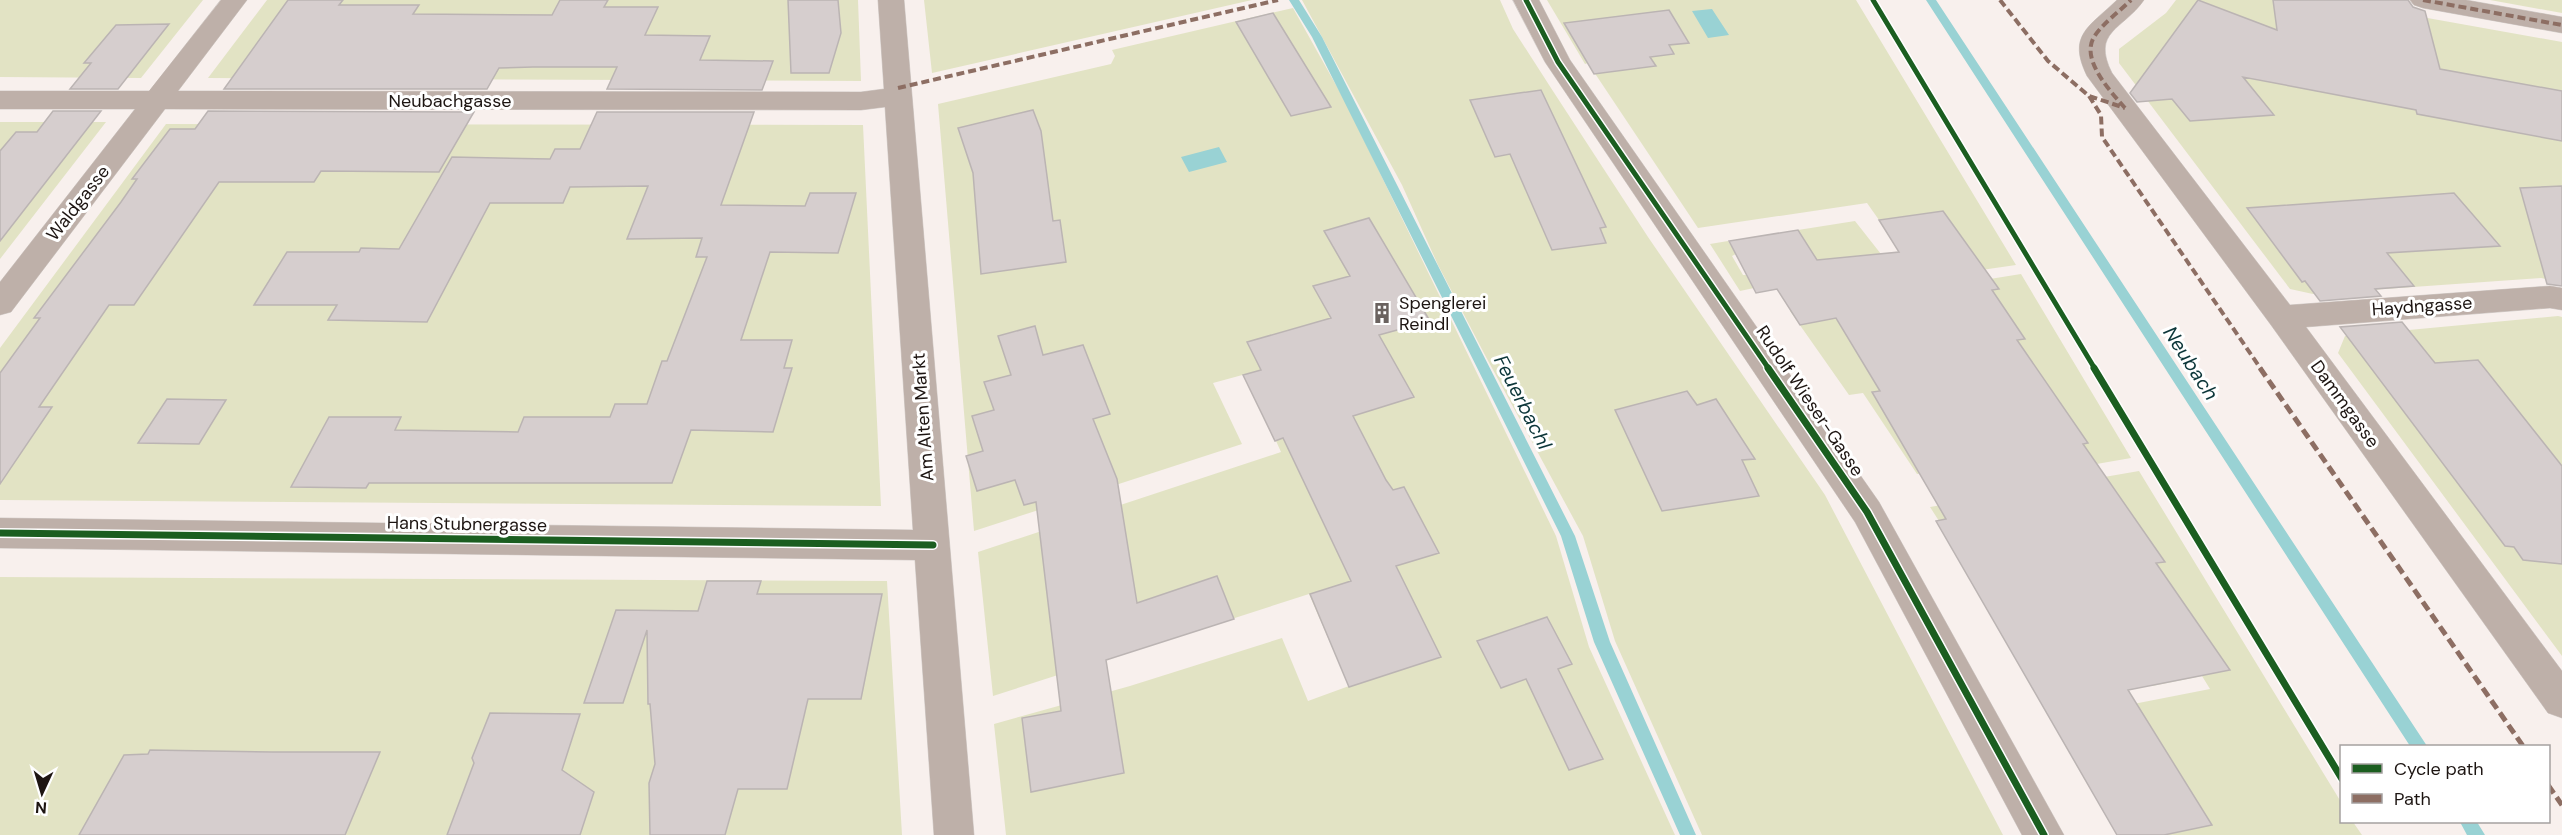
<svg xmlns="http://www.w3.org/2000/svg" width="2562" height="835" font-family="'DM Sans',sans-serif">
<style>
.green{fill:#e2e3c4}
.water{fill:#99d2d4}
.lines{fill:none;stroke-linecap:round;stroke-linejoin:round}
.stream{fill:#99d2d4;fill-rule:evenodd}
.building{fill:#d6cece;stroke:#bbb4b3;stroke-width:1.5}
.street-casing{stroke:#d4cecb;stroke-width:1}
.street{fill:#beb0a9;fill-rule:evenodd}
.quiet-far1{stroke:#8d6e63;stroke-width:4;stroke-dasharray:8 4;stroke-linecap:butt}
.quiet{stroke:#8d6e63;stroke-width:5;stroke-dasharray:10 5;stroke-linecap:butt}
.cycleway-far1-casing{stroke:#fff;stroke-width:8}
.cycleway-casing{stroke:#fff;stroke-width:10}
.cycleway-far1{stroke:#1b5e20;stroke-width:5}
.cycleway{stroke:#1b5e20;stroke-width:7}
.labels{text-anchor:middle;stroke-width:6;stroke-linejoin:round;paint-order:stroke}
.street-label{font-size:18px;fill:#1d1512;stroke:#fff}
.poi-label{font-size:18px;fill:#1d1512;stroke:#fff;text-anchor:start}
.water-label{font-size:20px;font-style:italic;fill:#0c3639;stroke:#fff}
</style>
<rect width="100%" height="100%" fill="#f8f0ed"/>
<path class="green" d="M0,0H203L141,78L0,77Z
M267,0H858L861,81L208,78Z
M924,0H1252L932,73Z
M1302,0H1500L1513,29L1551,88L1648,237L1825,495L2003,835H1702L1615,641L1583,536L1486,357L1438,265L1402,185Z
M1547,0H1856L2016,265L1926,278L1920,269L1978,260L1943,211L1879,220L1867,203L1698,228L1588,63L1585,64Z
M2176,0H2327L2562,42V282L2541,278L2313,294L2290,289L2119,63V49L2166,13Z
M2490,0H2562V13Z
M1293,8L1346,103L1556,536L1589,647L1675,835H1006L994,724L1130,686L1282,638L1308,701L1349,686L1309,594L993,696L978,552L1281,452L1246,374L1213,383L1242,444L974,531L938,104L1111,64L1115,56L1112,50Z
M0,122H106L0,259Z
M166,124L863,125L881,506L0,500V348Z
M1855,221L1903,282L1826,276L1798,230Z
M1728,241L1736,254L1732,256L1743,275H1746L1754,288L1740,291L1710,244Z
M2021,274L2131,458L1971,486L1934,471L1917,474L1863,393L1849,395L1790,311Z
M2558,316L2562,317V656L2338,353L2345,336Z
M2139,471L2341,802L2342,822H2353L2362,835H2164L2212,825L2151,727L2067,717L2210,689L2202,676L2152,686L2141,669L1939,521L1930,507Z
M0,577L887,581L902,835H0Z"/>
<path class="water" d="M1712,9L1729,35L1708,38L1692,11Z
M1219,147L1227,162L1189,172L1181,157Z"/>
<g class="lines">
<path class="stream" d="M1289,0H1299L1322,37L1575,536L1610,642L1696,835H1680L1594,642L1561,536L1312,37Z
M1926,0H1936L2427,746H2410Z
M2460,822H2477L2485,835H2467Z"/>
</g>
<path class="building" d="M288,0H343L339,5H419L413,14L552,15L560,0H608L604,7H658L645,35L710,36L700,60L773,61L762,90L607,89L617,67H533L499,68L487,89H224Z
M788,0H838L841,33L829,73H791Z
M2198,0L2277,30L2273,0H2408L2413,7L2425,11L2440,69L2562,91V141L2417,114L2416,110L2243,77L2274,115L2190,121L2172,99L2137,102L2130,93Z
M1669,10L1689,43L1669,45L1674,54L1650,57L1656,66L1594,74L1564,23Z
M1273,13L1331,107L1291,116L1236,22Z
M169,24L118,89H70L91,63H84L116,25Z
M1541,90L1606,227L1600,228L1606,243L1552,250L1510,154L1495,157L1470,100Z
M1033,110L1041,131L1053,221L1060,220L1066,262L981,274L973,173L958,128Z
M53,111H101L0,241V151L16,132H37Z
M208,111L474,112L439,172L321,171L314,182H219L134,305H109L39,407H52L0,484V373L40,318H34L121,202L137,179H132L170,129H195Z
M597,112H754L721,205L805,206L810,193H856L838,253L770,252L741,340H792L784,368H792L773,432L691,430L672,483H369L366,488L291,487L329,417H401L395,430L518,432L524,417H610L615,404H647L662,361H667L707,257H696L702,238L627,239L648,186L570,187L563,203H490L427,322L328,320L337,305H254L287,252H359L361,248L399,249L452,157L550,159L555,149H580Z
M2562,186V286L2547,284L2520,188Z
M2454,193L2500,246L2387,253L2414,286L2375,289L2381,296L2320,301L2305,281L2302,282L2247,208Z
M1943,211L1999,289L1992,290L2025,339L2017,340L2088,443L2083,444L2165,562L2156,563L2230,670L2128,690L2212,825L2164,835H2117L1936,521L1946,519L1872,392L1880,391L1836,318L1800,325L1777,289L1756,293L1729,241L1798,230L1817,260L1899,252L1879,220Z
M1369,218L1430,321L1379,335L1414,397L1353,416L1386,480L1393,490L1404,487L1439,553L1396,566L1441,657L1349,687L1310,594L1351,581L1283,438L1275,441L1243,375L1261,370L1247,342L1331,318L1313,286L1350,276L1324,231Z
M2402,322L2435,363L2478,360L2562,466V564L2523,560L2514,547L2505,546L2340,327Z
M1035,326L1043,355L1083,345L1110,414L1093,419L1117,479L1137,603L1217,576L1234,619L1106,660L1124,773L1031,792L1022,718L1061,711L1036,502L1024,505L1015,480L977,491L966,456L983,451L972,416L994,410L984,382L1011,375L998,336Z
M1687,391L1697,405L1716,399L1755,459L1742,460L1759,496L1662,511L1615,410Z
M167,399L226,400L199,444L138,443Z
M707,581H761L757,594H882L861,699H808L787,789H738L725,835H650L649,783L655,764L650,704H648L647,630L623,703H584L616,610L698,611Z
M1547,617L1572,664L1558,669L1603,759L1569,770L1526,679L1501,688L1477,641Z
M490,713L580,714L562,770L594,792L580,835H447L474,763L472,758Z
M150,750L272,752H380L345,835H79L124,755L148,754Z"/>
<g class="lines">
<defs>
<path id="street" d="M221,0H247L178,91L861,92L884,89L878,0H904L974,835H934L915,560L0,548V518L913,530L885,107L861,110L165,109L11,312L0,315V282L135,109H0V91H149Z
M1513,0H1539L1570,60L1879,502L2064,835H2022L1855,522L1545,62Z
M2117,0H2144C2123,30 2091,31 2112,73L2290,305L2550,286L2562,288V310L2550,308L2306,327L2562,671V718L2548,713L2271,325L2087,76C2067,35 2089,27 2117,0Z
M2410,0H2466L2562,17V33L2423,8L2414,5Z"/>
</defs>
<use href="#street" class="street-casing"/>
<use href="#street" class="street"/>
<path class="quiet-far1" d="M2000,0L2048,61L2089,96L2125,108
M2423,0L2562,25
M898,88L1278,0
M2089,96L2101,115L2102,137L2261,369
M2125,108C2112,93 2080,60 2094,37C2102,24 2120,11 2131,0"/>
<path class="quiet" d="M2260,368L2523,746
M2548,785L2562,805"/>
<defs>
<path id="cycleway-far1" d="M1526,0L1558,62L1769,369
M1873,0L2095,369"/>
<path id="cycleway" d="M1768,368L1867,512L2044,835
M2094,368L2342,779
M0,533L933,545"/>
</defs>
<use href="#cycleway-far1" class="cycleway-far1-casing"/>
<use href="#cycleway" class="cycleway-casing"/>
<use href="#cycleway-far1" class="cycleway-far1"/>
<use href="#cycleway" class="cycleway"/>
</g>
<defs>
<symbol id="building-bare" viewBox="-9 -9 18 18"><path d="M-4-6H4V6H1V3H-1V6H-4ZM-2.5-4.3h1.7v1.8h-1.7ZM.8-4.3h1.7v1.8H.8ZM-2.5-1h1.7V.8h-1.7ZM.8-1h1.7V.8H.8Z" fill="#6a625f" stroke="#fff" stroke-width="2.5" paint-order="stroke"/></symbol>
</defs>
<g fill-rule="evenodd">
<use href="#building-bare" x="1367" y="298" width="30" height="30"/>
</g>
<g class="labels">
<g class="street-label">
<text x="450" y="107">Neubachgasse</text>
<text transform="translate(78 203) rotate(-52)" y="6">Waldgasse</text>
<text transform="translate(2422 306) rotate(-4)" y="6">Haydngasse</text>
<text transform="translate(1810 401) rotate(56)" y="6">Rudolf Wieser-Gasse</text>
<text transform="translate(2345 404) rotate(54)" y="6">Dammgasse</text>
<text transform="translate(923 417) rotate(-94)" y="6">Am Alten Markt</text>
<text transform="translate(467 524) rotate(1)" y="6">Hans Stubnergasse</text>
</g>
<g class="poi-label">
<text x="1399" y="309">Spenglerei<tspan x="1399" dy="21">Reindl</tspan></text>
</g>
<g class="water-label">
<text transform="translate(2191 363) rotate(57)" y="7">Neubach</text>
<text transform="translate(1523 402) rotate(63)" y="7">Feuerbachl</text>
</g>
</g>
<rect x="2340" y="745" width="210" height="78" fill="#ffffff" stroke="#a5a1a0" stroke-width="1.5"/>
<rect x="2352" y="764" width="30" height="9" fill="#1b5e20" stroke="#a5a1a0" stroke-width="1.5"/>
<text x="2394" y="775" font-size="18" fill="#1d1512">Cycle path</text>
<rect x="2352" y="794" width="30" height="9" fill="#8d6e63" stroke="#a5a1a0" stroke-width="1.5"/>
<text x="2394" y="805" font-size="18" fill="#1d1512">Path</text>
<g transform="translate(42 793) rotate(184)" stroke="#ffffff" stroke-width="4.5" paint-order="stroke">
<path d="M0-4.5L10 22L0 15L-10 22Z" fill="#1d1512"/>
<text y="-9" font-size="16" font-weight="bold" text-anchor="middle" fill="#1d1512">N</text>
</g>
</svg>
